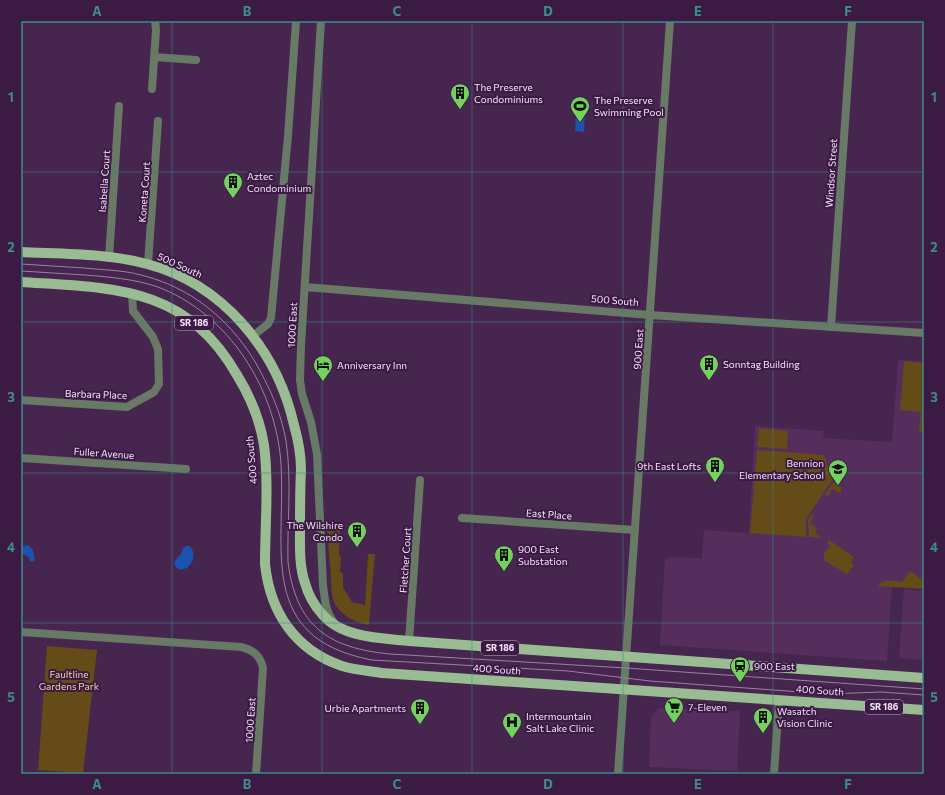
<svg xmlns="http://www.w3.org/2000/svg" width="945" height="795" font-family="Commissioner,sans-serif">
<style>
.built{fill:#552e5d}
.green{fill:#654b18}
.water{fill:#1b53b0}
.lines{fill:none;stroke-linecap:round;stroke-linejoin:round}
.minor{stroke:#687965;stroke-width:8}
.tertiary{stroke:#687965;stroke-width:8}
.primary{stroke:#9abc93;stroke-width:10}
.tram{stroke:#9c81a3;stroke-width:1}
.grid{fill:none;stroke:#3d8b8a;stroke-width:1;stroke-opacity:0.55}
.labels{text-anchor:middle;stroke-width:4;stroke-linejoin:round;paint-order:stroke}
.shield{fill:#3b1b43;stroke:#bda5c3;stroke-width:1}
.shield-label{font-size:9px;font-weight:bold;fill:#f5e0fa}
.poi-label{font-size:10px;fill:#f5e0fa;stroke:#3b1b43;text-anchor:start}
.street-label{font-size:10px;fill:#f5e0fa;stroke:#3b1b43}
.park-label{font-size:10px;fill:#f3d4a0;stroke:#3b1b43}
.neatline{fill:none;stroke:#3d8b8a;stroke-width:1.5}
.grid-label{font-size:13px;text-anchor:middle;font-weight:bold;fill:#3d8b8a}
</style>
<rect width="100%" height="100%" fill="#46254e"/>
<path class="built" d="M898,360L924,361V588L892,586L887,661L660,645L665,558L669,559L670,557L702,558L704,530L749,533L755,426L824,431L823,438L892,442Z
M904,589L924,591V660L899,658Z
M659,708L740,711L737,771L649,767L651,717Z"/>
<path class="green" d="M904,361L924,363V432H919L921,412L900,410Z
M759,428L788,431L787,449L757,447Z
M757,450L824,455L832,480L806,519V537L750,533Z
M834,482L841,487V494L832,489L828,496L825,494Z
M812,514L814,516L810,523L817,529L815,533L822,538L809,537L808,520Z
M327,525L340,526L339,554L341,557L340,572L343,573V587L352,602L365,605L368,554H375L369,625C356,623 340,615 334,602C331,594 331,583 331,574C329,558 328,541 327,525Z
M829,540L854,557L851,562L854,565L847,574L825,561C821,555 826,551 830,546L827,543Z
M910,571L924,581V589L878,586C884,578 893,581 902,582Z
M47,646L97,650L83,773L38,770Z"/>
<path class="water" d="M576,113L585,114L584,132L575,131Z
M28,545L33,550L35,561L30,562L29,557L21,553L23,546Z
M186,546H190C202,560 179,581 174,562L181,554L183,548Z"/>
<g class="lines">
<path class="minor" d="M321,21L301,346L300,380L302,394L311,422L317,454L323,586C325,598 325,611 333,621
M154,57L196,60
M152,89L156,30L155,21
M109,258L119,106
M148,264L158,121
M305,287L650,315
M831,327L852,21
M253,336L268,324L271,318L288,136L296,21
M21,400L127,407L154,392L159,384L158,349L153,337L133,311L132,293
M21,458L186,469
M462,518L635,530
M21,632L241,647C253,650 260,655 263,668L256,774
M409,641L420,480
M774,774L779,700"/>
<path class="tertiary" d="M650,315L924,333
M618,774L670,21"/>
<path class="primary" d="M21,252C62,254 106,253 147,264C223,284 277,350 294,425C298,439 301,455 301,470C300,489 300,509 300,528C300,546 299,566 305,583C308,594 314,605 322,614C342,638 380,638 409,641L924,678
M21,282C112,288 186,285 237,375C250,396 260,420 264,445C269,484 265,525 265,564C270,612 295,650 342,666C355,670 369,671 382,673L924,710"/>
<path class="tram" d="M21,264C42,265 63,267 84,268C103,270 123,270 141,275C190,287 228,318 254,360C269,386 281,412 286,441C292,481 287,522 288,562C296,626 328,648 390,654L626,668L924,689
M21,271C42,272 64,274 85,275C109,277 135,279 158,287C229,314 276,389 281,464C286,550 256,638 372,660L568,671L650,681L828,694L881,692L924,695"/>
</g>
<path class="grid" d="M172,21V774M322,21V774M472,21V774M623,21V774M773,21V774M21,172H924M21,322H924M21,473H924M21,623H924"/>
<defs>
<symbol id="building-pin" viewBox="-11 -11 22 30"><path d="M0 17L-7.5 6A9.5 9.5 0 1 1 7.5 6Z" fill="#72d25d" stroke="#3b1b43"/><path d="M-4-6H4V6H1V3H-1V6H-4ZM-2.5-4.3h1.7v1.8h-1.7ZM.8-4.3h1.7v1.8H.8ZM-2.5-1h1.7V.8h-1.7ZM.8-1h1.7V.8H.8Z" fill="#111"/></symbol>
<symbol id="stadium-pin" viewBox="-11 -11 22 30"><path d="M0 17L-7.5 6A9.5 9.5 0 1 1 7.5 6Z" fill="#72d25d" stroke="#3b1b43"/><path d="M0-5a6.5 5 0 1 0 0 10a6.5 5 0 1 0 0-10ZM-3.5-1.8h7v3.6h-7Z" fill="#111"/></symbol>
<symbol id="hotel-pin" viewBox="-11 -11 22 30"><path d="M0 17L-7.5 6A9.5 9.5 0 1 1 7.5 6Z" fill="#72d25d" stroke="#3b1b43"/><path d="M-6-4.5h1.5V1H6V5H4.5V3h-9V5H-6ZM-4 0a1.8 1.8 0 1 1 3.6 0ZM.5 0V-2.5h3Q6-2.5 6 0Z" fill="#111"/></symbol>
<symbol id="school-pin" viewBox="-11 -11 22 30"><path d="M0 17L-7.5 6A9.5 9.5 0 1 1 7.5 6Z" fill="#72d25d" stroke="#3b1b43"/><path d="M0-5L7-2L0 1L-7-2ZM-4 1L0 2.5L4 1V4Q0 6-4 4Z" fill="#111"/></symbol>
<symbol id="station-pin" viewBox="-11 -11 22 30"><path d="M0 17L-7.5 6A9.5 9.5 0 1 1 7.5 6Z" fill="#72d25d" stroke="#3b1b43"/><path d="M-3-6H3Q5-6 5-4V2Q5 4 3 4L4.5 6H3L1.5 4h-3L-3 6H-4.5L-3 4Q-5 4-5 2V-4Q-5-6-3-6ZM-3.5-4v3h7v-3ZM-3.5 1v1.5H-2V1ZM2 1v1.5H3.5V1Z" fill="#111"/></symbol>
<symbol id="supermarket-pin" viewBox="-11 -11 22 30"><path d="M0 17L-7.5 6A9.5 9.5 0 1 1 7.5 6Z" fill="#72d25d" stroke="#3b1b43"/><path d="M-6-5.5h2.5l.6 2H6L4.5 2H-2.5L-4.4-4H-6ZM-1.5 3.2a1.3 1.3 0 1 0 .1 0ZM3 3.2a1.3 1.3 0 1 0 .1 0Z" fill="#111"/></symbol>
<symbol id="hospital-pin" viewBox="-11 -11 22 30"><path d="M0 17L-7.5 6A9.5 9.5 0 1 1 7.5 6Z" fill="#72d25d" stroke="#3b1b43"/><path d="M-5-5h3v3.5h4V-5h3V5h-3V1.5h-4V5h-3Z" fill="#111"/></symbol>
</defs>
<g fill-rule="evenodd">
<use href="#building-pin" x="449" y="82" width="22" height="30"/>
<use href="#stadium-pin" x="569" y="95" width="22" height="30"/>
<use href="#building-pin" x="222" y="171" width="22" height="30"/>
<use href="#building-pin" x="698" y="353" width="22" height="30"/>
<use href="#hotel-pin" x="312" y="354" width="22" height="30"/>
<use href="#building-pin" x="704" y="455" width="22" height="30"/>
<use href="#school-pin" x="827" y="458" width="22" height="30"/>
<use href="#building-pin" x="346" y="520" width="22" height="30"/>
<use href="#building-pin" x="493" y="544" width="22" height="30"/>
<use href="#station-pin" x="729" y="655" width="22" height="30"/>
<use href="#supermarket-pin" x="663" y="696" width="22" height="30"/>
<use href="#building-pin" x="409" y="697" width="22" height="30"/>
<use href="#building-pin" x="752" y="706" width="22" height="30"/>
<use href="#hospital-pin" x="501" y="711" width="22" height="30"/>
</g>
<g class="labels">
<g class="shield">
<rect x="175" y="316" width="38" height="14" rx="3"/>
<rect x="481" y="641" width="38" height="14" rx="3"/>
<rect x="865" y="700" width="38" height="14" rx="3"/>
</g>
<g class="shield-label">
<text x="194" y="326">SR 186</text>
<text x="500" y="651">SR 186</text>
<text x="884" y="710">SR 186</text>
</g>
<g class="poi-label">
<text x="474" y="91">The Preserve<tspan x="474" dy="12">Condominiums</tspan></text>
<text x="594" y="104">The Preserve<tspan x="594" dy="12">Swimming Pool</tspan></text>
<text x="247" y="180">Aztec<tspan x="247" dy="12">Condominium</tspan></text>
<text x="723" y="368">Sonntag Building</text>
<text x="337" y="369">Anniversary Inn</text>
<text x="824" y="467" text-anchor="end">Bennion<tspan x="824" dy="12">Elementary School</tspan></text>
<text x="701" y="470" text-anchor="end">9th East Lofts</text>
<text x="343" y="529" text-anchor="end">The Wilshire<tspan x="343" dy="12">Condo</tspan></text>
<text x="518" y="553">900 East<tspan x="518" dy="12">Substation</tspan></text>
<text x="754" y="670">900 East</text>
<text x="688" y="711">7-Eleven</text>
<text x="406" y="712" text-anchor="end">Urbie Apartments</text>
<text x="777" y="715">Wasatch<tspan x="777" dy="12">Vision Clinic</tspan></text>
<text x="526" y="720">Intermountain<tspan x="526" dy="12">Salt Lake Clinic</tspan></text>
</g>
<g class="street-label">
<text transform="translate(831 173) rotate(-86)" y="4">Windsor Street</text>
<text transform="translate(104 181) rotate(-86)" y="4">Isabella Court</text>
<text transform="translate(144 192) rotate(-86)" y="4">Koneta Court</text>
<text transform="translate(180 265) rotate(24)" y="4">500 South</text>
<text transform="translate(615 300) rotate(5)" y="4">500 South</text>
<text transform="translate(292 325) rotate(-87)" y="4">1000 East</text>
<text transform="translate(638 349) rotate(-86)" y="4">900 East</text>
<text transform="translate(96 394) rotate(2)" y="4">Barbara Place</text>
<text transform="translate(104 453) rotate(4)" y="4">Fuller Avenue</text>
<text transform="translate(251 460) rotate(-95)" y="4">400 South</text>
<text transform="translate(549 514) rotate(4)" y="4">East Place</text>
<text transform="translate(405 560) rotate(-86)" y="4">Fletcher Court</text>
<text transform="translate(497 669) rotate(4)" y="4">400 South</text>
<text transform="translate(820 690) rotate(4)" y="4">400 South</text>
<text transform="translate(250 720) rotate(-86)" y="4">1000 East</text>
</g>
<g class="park-label">
<text x="69" y="678">Faultline<tspan x="69" dy="12">Gardens Park</tspan></text>
</g>
</g>
<rect width="945" height="795" fill="none" stroke="#3b1b43" stroke-width="44"/>
<rect x="22" y="22" width="901" height="751" class="neatline"/>
<g class="grid-label">
<text x="97" y="16">A</text>
<text x="247" y="16">B</text>
<text x="397" y="16">C</text>
<text x="548" y="16">D</text>
<text x="698" y="16">E</text>
<text x="848" y="16">F</text>
<text x="11" y="102">1</text>
<text x="934" y="102">1</text>
<text x="11" y="252">2</text>
<text x="934" y="252">2</text>
<text x="11" y="402">3</text>
<text x="934" y="402">3</text>
<text x="11" y="552">4</text>
<text x="934" y="552">4</text>
<text x="11" y="702">5</text>
<text x="934" y="702">5</text>
<text x="97" y="789">A</text>
<text x="247" y="789">B</text>
<text x="397" y="789">C</text>
<text x="548" y="789">D</text>
<text x="698" y="789">E</text>
<text x="848" y="789">F</text>
</g>
</svg>
